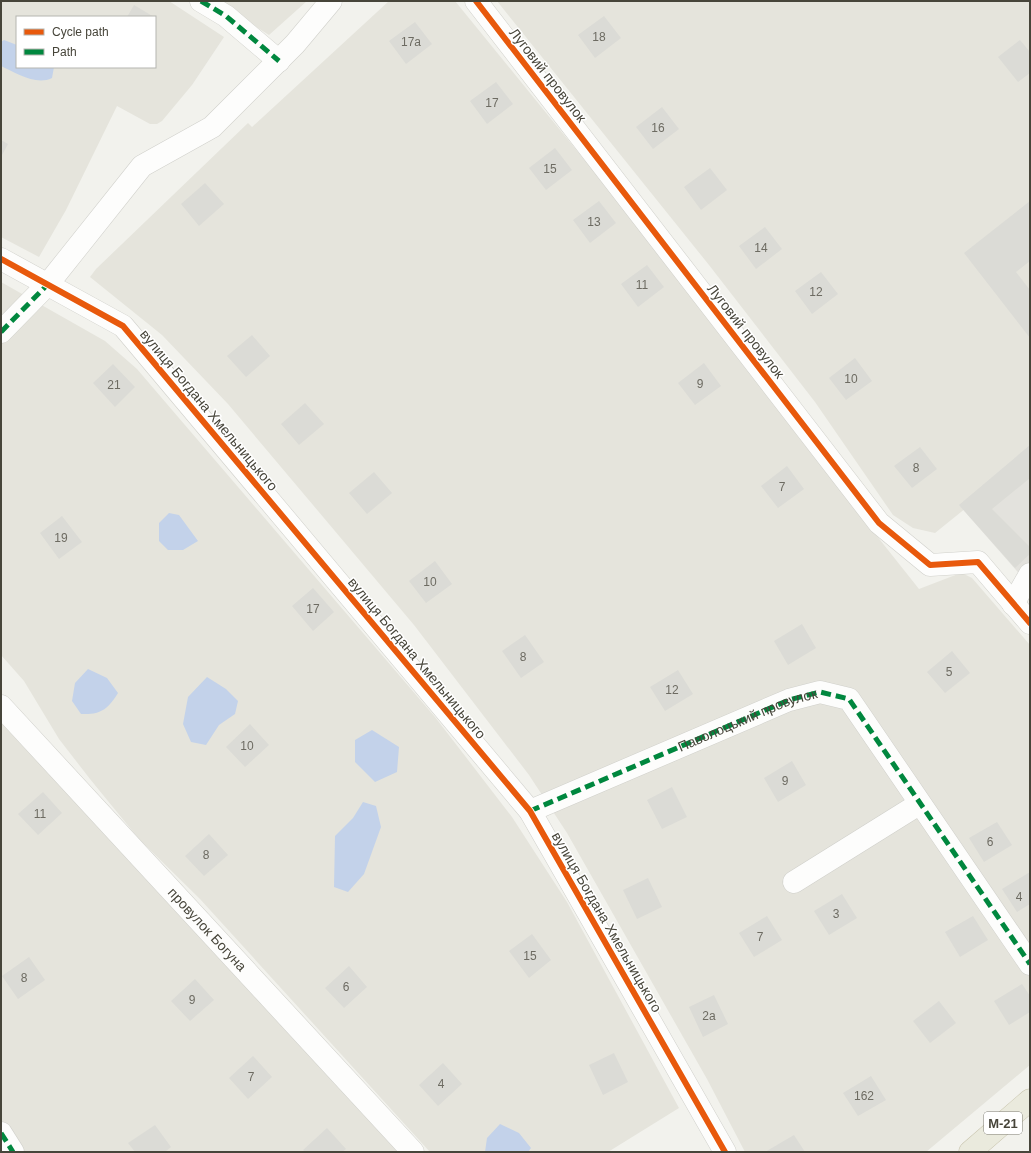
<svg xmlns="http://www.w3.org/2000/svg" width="1031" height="1153" font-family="Arial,sans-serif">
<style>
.residential{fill:#e5e4dc;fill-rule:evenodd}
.industrial{fill:#e3e2dd}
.water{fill:#c3d2ea}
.building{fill:#dbdbd6}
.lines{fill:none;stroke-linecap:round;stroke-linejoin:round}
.minor-casing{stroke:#d0d0cb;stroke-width:23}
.highway-casing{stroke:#c7c3ac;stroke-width:23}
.minor{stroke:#fdfdfc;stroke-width:22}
.highway{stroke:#eaeadd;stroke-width:22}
.quiet{stroke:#00873e;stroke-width:5;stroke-dasharray:10 5;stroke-linecap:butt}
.cycleway-casing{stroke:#fff;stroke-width:8}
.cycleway{stroke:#e8590c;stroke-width:6}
.labels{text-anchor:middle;stroke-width:3;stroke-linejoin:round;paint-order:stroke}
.number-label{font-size:12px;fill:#6d6b62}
.shield{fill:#fff;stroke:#7e7d75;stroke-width:1}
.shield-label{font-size:13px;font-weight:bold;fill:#47453a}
.street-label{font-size:14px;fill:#47453a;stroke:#fff}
</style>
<rect width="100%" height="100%" fill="#f2f2ed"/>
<path class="residential" d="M1,1H169L224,37L192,85L162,121L157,124H150L117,106L66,210L39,257L1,237ZM17,17H155V67H17Z
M216,1H307L269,35Z
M389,1H455L639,227L803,443L919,589L958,574H964L972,578L1030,645V1065L926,1152H745L707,1079L567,833L529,775L414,625L228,404L162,335L90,277L96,269L248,123L252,127Z
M497,1H1030V582L966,508L935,533L913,528L893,515L815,402L709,265Z
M1,282L105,341L137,369L435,717L512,817L567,902L679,1108L608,1152H430L200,899L139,839L90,779L59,739L24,681L1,655Z
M1,713L402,1152H1Z"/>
<path class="industrial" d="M1030,445V586L959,505Z"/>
<path class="water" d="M4,40L17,45V67H54L52,78C36,86 16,73 1,66V42Z
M169,513L179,515L198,541L183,550H168L159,541V523Z
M88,669L107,678L118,693C108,709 101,715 81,714L72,701L75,683Z
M207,677L226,689L238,701L235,714L219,725L206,745L191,742L183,724L188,697Z
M372,730L399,747L397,772L375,782L355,762V740Z
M363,802L376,806L381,827L364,874L348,892L334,887L335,836L353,818Z
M500,1124L519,1133L531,1148L528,1152H485L487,1138Z"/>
<path class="building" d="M134,5L154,17H127Z
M604,16L621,38L595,58L578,35Z
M415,22L432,44L406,64L389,41Z
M1020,40L1030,52V73L1018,82L998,57Z
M496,82L513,104L487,124L470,101Z
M662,107L679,129L653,149L636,127Z
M1,140L8,144L1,157Z
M555,148L572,170L546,190L529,168Z
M710,168L727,190L701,210L684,187Z
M205,183L224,204L199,226L181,204Z
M599,201L616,223L590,243L573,220Z
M1030,201V261L1016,272L1030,290V338L964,253Z
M765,227L782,249L756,269L739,246Z
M647,265L664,287L638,307L621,284Z
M821,272L838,294L812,314L795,291Z
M252,335L270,356L246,377L227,356Z
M855,358L872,381L846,400L829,378Z
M704,363L721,386L695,405L678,383Z
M113,364L135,387L115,407L93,383Z
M305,403L324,424L299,445L281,424Z
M1030,445V478L992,509L1030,547V554L1015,568L959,505Z
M920,447L937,469L912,488L894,466Z
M787,466L804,489L778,508L761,486Z
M374,472L392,493L367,514L349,493Z
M62,516L82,542L59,559L40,533Z
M435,561L452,584L426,603L409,581Z
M313,588L334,612L313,631L292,606Z
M802,624L816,648L788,665L774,641Z
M525,635L544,662L521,678L502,651Z
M952,651L970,673L945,693L927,672Z
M678,670L693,694L665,711L650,687Z
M250,724L269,745L245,767L226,747Z
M792,761L806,785L778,802L764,778Z
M672,787L687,817L662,829L647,800Z
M43,792L62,813L38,835L18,814Z
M997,822L1012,845L984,862L969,838Z
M209,834L228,855L204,876L185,856Z
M1030,872V904L1017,912L1002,889Z
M648,878L662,907L637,919L623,890Z
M842,894L857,918L829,935L814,911Z
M767,916L782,940L754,957L739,933Z
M973,916L988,940L960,957L945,932Z
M532,934L551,960L529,978L509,951Z
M29,957L45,980L18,999L2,976Z
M349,966L367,987L344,1008L325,988Z
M195,979L214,1000L190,1021L171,1001Z
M1022,984L1030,996V1012L1009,1025L994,1001Z
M714,995L728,1024L703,1037L689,1007Z
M939,1001L956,1023L930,1043L913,1021Z
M614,1053L628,1082L603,1095L589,1065Z
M253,1056L272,1077L248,1099L229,1078Z
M443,1063L462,1084L438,1106L419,1085Z
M871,1076L886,1100L858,1116L843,1093Z
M155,1125L171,1147L165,1152H135L128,1143Z
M327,1128L346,1149L342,1152H305L303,1150Z
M794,1135L805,1152H765Z"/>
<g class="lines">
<defs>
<g id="minor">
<path d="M201,1L226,16L279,61"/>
<path d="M476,1L879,523L930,565L978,562L1030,623"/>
<path d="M1,259L123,326L530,811L725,1152"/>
<path d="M1,332L48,284L142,166L212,127L295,44L331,1"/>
<path d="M1013,604L1030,574"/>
<path id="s1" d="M1,706L413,1152"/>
<path id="s2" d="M530,811L789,700L820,692L849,699L1030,964"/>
<path d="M794,882L919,804"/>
<path d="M1,1133L13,1152"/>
</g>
<path id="highway" d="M970,1152L1030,1100"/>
</defs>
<use href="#minor" class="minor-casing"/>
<use href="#highway" class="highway-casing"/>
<use href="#minor" class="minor"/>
<use href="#highway" class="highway"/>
<path class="quiet" d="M201,1L226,16L279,61
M1,332L48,284
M530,811L789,700L820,692L849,699L1030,964
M1,1133L13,1152"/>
<defs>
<path id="cycleway" d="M476,1L879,523L930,565L978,562L1030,623
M1,259L123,326L530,811L725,1152"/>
</defs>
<use href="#cycleway" class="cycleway-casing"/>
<use href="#cycleway" class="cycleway"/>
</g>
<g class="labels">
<g class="number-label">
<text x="599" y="41">18</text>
<text x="411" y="46">17а</text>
<text x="492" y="107">17</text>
<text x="658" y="132">16</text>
<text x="550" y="173">15</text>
<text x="594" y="226">13</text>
<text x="761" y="252">14</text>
<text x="642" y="289">11</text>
<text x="816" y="296">12</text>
<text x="851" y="383">10</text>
<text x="700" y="388">9</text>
<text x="114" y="389">21</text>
<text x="916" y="472">8</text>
<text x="782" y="491">7</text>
<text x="61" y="542">19</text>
<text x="430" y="586">10</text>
<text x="313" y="613">17</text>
<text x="523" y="661">8</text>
<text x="949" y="676">5</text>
<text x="672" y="694">12</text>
<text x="247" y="750">10</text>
<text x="785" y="785">9</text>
<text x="40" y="818">11</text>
<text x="990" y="846">6</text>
<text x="206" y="859">8</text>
<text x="1019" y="901">4</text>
<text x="836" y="918">3</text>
<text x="760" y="941">7</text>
<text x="530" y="960">15</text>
<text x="24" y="982">8</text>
<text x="346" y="991">6</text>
<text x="192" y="1004">9</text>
<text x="709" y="1020">2а</text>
<text x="251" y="1081">7</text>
<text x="441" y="1088">4</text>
<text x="864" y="1100">162</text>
</g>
<rect class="shield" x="984" y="1112" width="38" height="22" rx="3"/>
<g class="shield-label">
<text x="1003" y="1128">М-21</text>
</g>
<g class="street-label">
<text transform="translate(548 75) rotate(52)" y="5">Луговий провулок</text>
<text transform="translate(746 331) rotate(52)" y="5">Луговий провулок</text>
<text transform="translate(209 410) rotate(50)" y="5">вулиця Богдана Хмельницького</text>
<text transform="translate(417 658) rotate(50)" y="5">вулиця Богдана Хмельницького</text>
<text dy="5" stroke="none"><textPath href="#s2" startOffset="236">Паволоцький провулок</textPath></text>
<text transform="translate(607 922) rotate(60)" y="5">вулиця Богдана Хмельницького</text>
<text dy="5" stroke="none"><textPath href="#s1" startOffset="304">провулок Богуна</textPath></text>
</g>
</g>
<rect width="1031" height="1153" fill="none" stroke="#47453a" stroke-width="4"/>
<rect x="16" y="16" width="140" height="52" fill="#ffffff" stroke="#b5b5b0"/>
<rect x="24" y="29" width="20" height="6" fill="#e8590c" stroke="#b5b5b0"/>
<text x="52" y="36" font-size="12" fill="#47453a">Cycle path</text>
<rect x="24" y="49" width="20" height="6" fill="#00873e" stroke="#b5b5b0"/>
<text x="52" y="56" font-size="12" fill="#47453a">Path</text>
</svg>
